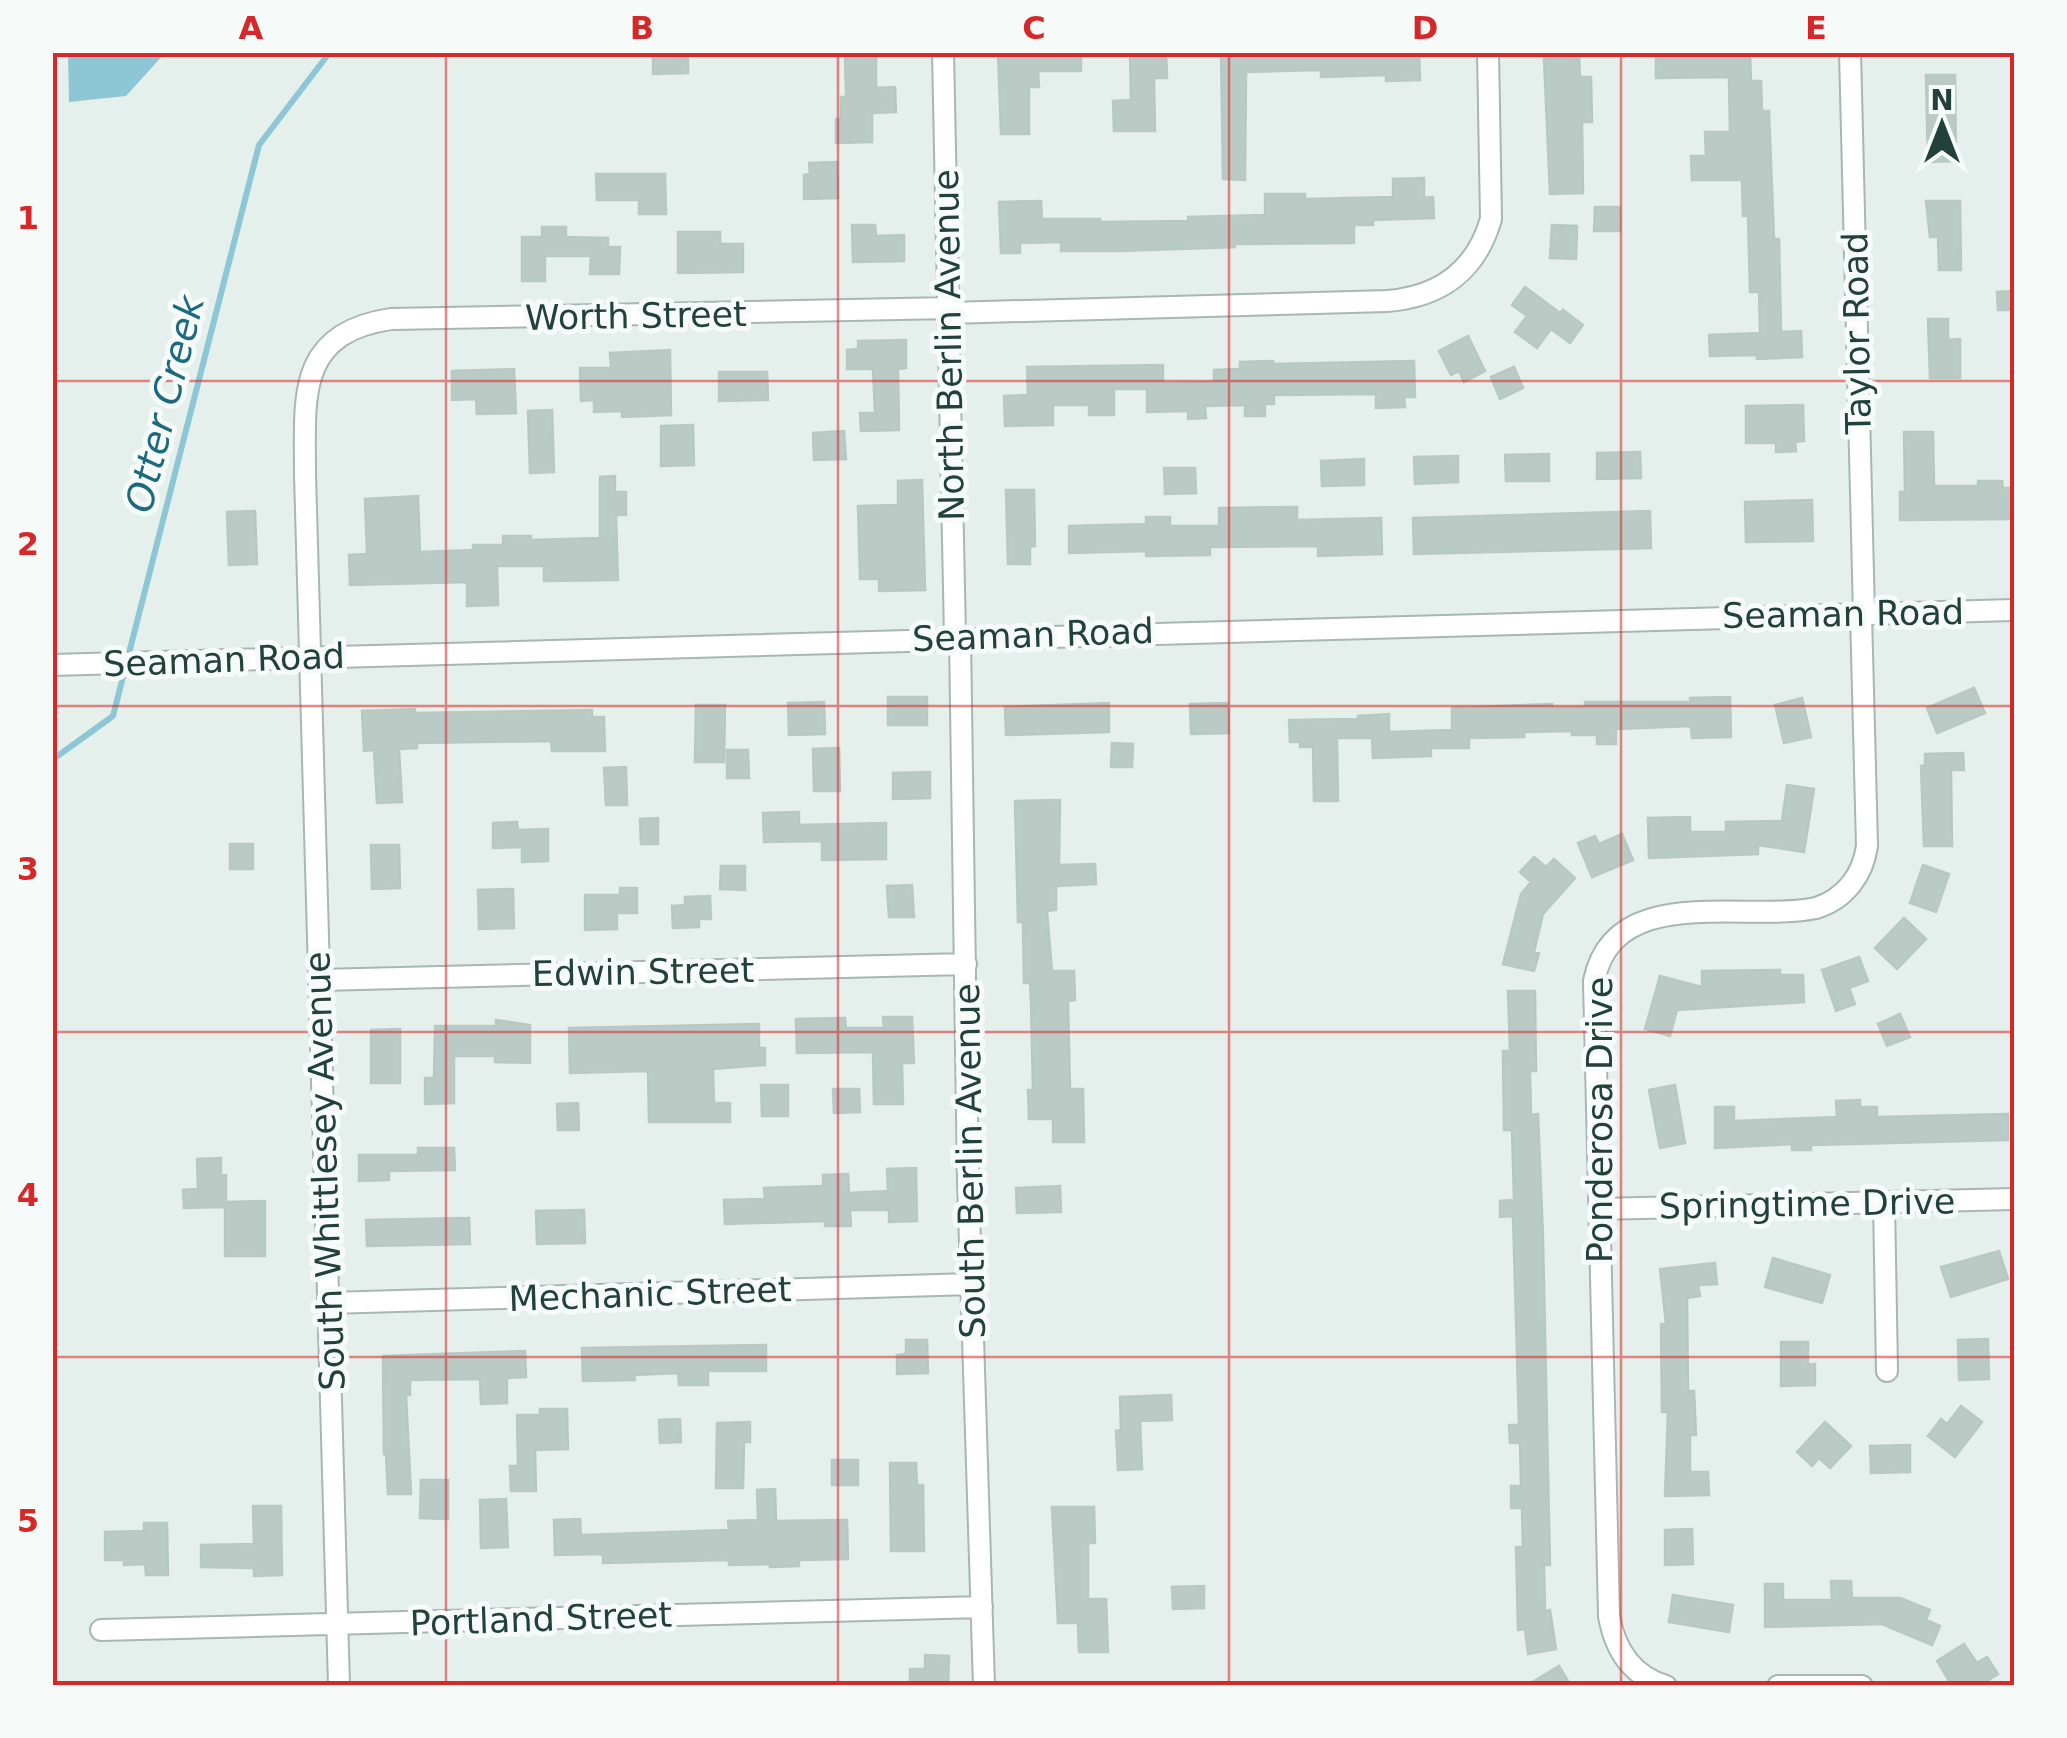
<svg xmlns="http://www.w3.org/2000/svg" width="2067" height="1738" font-family="'DejaVu Sans',sans-serif">
<style>
.water{fill:#8dc6d4}
.lines{fill:none;stroke-linecap:round;stroke-linejoin:round}
.stream{stroke:#8dc6d4;stroke-width:6}
.building{fill:#bacac4;stroke:#b7c9c2;stroke-width:2.5}
.minor-casing{stroke:#a7b7b3;stroke-width:24}
.minor{stroke:#fff;stroke-width:20}
.grid{fill:none;stroke:#d62828;stroke-width:2.5;stroke-opacity:0.55}
.labels{text-anchor:middle;stroke-width:10;stroke-linejoin:round;paint-order:stroke}
.street-label{font-size:35px;fill:#23413b;stroke:#f6fbf9}
.water-label{font-size:38px;font-style:italic;fill:#1b6a80;stroke:#f6fbf9}
.neatline{fill:none;stroke:#d62828;stroke-width:4}
.grid-label{font-size:32px;text-anchor:middle;font-weight:bold;fill:#d62828}
</style>
<rect width="100%" height="100%" fill="#e5efeb"/>
<path class="water" d="M68,53V52L165,53L126,96L69,102Z"/>
<g class="lines">
<path class="stream" d="M128,657L259,145L330,52
M52,760L113,716L125,669"/>
</g>
<path class="building" d="M653,52H688V73L653,74Z
M845,52H876V88L895,87L896,112L872,113V142L836,143V119H841V97H846Z
M998,52H1081V71H1038L1039,87H1029V134H1001Z
M1130,52H1166L1167,78H1154L1155,131H1114L1113,101L1131,100Z
M1221,52H1419L1420,80L1386,81V75L1321,77V70L1246,72L1245,180L1223,179Z
M1656,52L1750,53L1751,81H1761L1762,111H1769L1774,239H1779L1781,332L1801,331L1802,357L1757,359V355L1710,356L1709,335L1760,333L1759,292H1750L1748,216H1743L1742,180H1692L1691,156H1706L1705,132H1730L1729,77L1656,78Z
M1579,57L1580,77H1591L1592,122H1582L1583,193L1550,194L1544,58Z
M1926,75H1955L1956,161L1928,162Z
M837,162L838,198L804,199V175L810,174L809,163Z
M596,174H665L666,214H639V200H597Z
M1424,178V198L1433,197L1434,218L1373,220V225H1354V243L1234,244L1235,247L1120,251H1061V242L1020,243V253H1001L999,202L1041,201L1042,219H1100V222L1188,221V217L1265,215V194H1305V199L1393,197V179Z
M1926,201H1960L1961,270H1939L1938,237H1930Z
M1595,207H1620V231H1594Z
M852,225H875L876,236L904,235V261L853,262Z
M1552,225L1577,226L1576,259L1550,258Z
M542,227H566V237L608,238V247H620L619,274H590L591,256H545V281H522V237H542Z
M678,232H720V244H743V272L678,273Z
M1525,287L1560,313L1563,310L1583,325L1570,343L1551,329L1537,348L1515,332L1527,316L1512,305Z
M2014,291V310H1998L1997,292Z
M1928,319H1948V340L1960,339V378H1930Z
M1468,336L1485,371L1464,382L1459,371L1451,375L1439,351Z
M906,340V368L898,369L899,430L861,431L860,413H875L873,369H847V350L858,349V341Z
M670,350L671,415L622,417V411L594,412V400L581,401L580,368H611L610,353Z
M1273,361V364L1414,361L1415,397H1404L1405,407L1376,408V394L1274,395V404H1265V416H1245V405L1205,406L1206,418L1188,419V411L1147,412V389H1114V415H1089V405H1053V425L1005,426L1004,396L1028,395L1027,367L1163,365V383L1214,382V370L1240,369V362Z
M1514,367L1523,388L1500,399L1491,377Z
M514,369L516,413L477,414L476,399L452,400V371Z
M719,372H767L768,400L719,401Z
M1803,405L1804,441L1795,442L1796,451L1776,452V443H1746V406Z
M552,410L554,472L530,473L528,411Z
M693,425L694,465L661,466V426Z
M844,431L846,459L814,460L813,433Z
M1904,432H1933L1934,486H1978V481H2002L2003,488H2014V519L1900,520V492H1905Z
M1640,452L1641,478L1597,479V453Z
M1549,454V481H1506L1505,455Z
M1458,456V482L1415,484L1414,457Z
M1364,459V485L1322,486L1321,461Z
M1164,468H1195L1196,493L1165,494Z
M615,476V492H626V515H616L618,580L544,581V566H497L498,605L467,606V582L350,585L349,555L367,554L365,499L418,496L420,552L473,550V545H503V536H531V540L600,538V477Z
M922,480L925,590L879,591V579H860L858,506L898,505V481Z
M1006,490H1034L1035,546L1030,547V564H1008Z
M1812,500L1813,541L1746,542L1745,502Z
M1297,507V520L1381,518L1382,554L1318,556V546L1210,547V555L1146,556V551L1069,553V526L1146,524V517H1170V526H1219V508Z
M255,511L257,564L229,565L227,512Z
M1650,511L1651,548L1414,554L1413,518Z
M1974,688L1985,713L1937,733L1927,708Z
M888,697H927V725H888Z
M1730,697L1731,737L1692,738L1691,726L1616,729V744H1597V735H1572V731L1524,732V737L1469,738V748H1431V756L1373,758L1372,738H1337L1338,801H1314L1313,747H1300V742H1290L1289,720L1358,719V716L1389,714V732L1452,730V708L1552,704V708L1585,707V702H1691L1690,698Z
M1802,698L1811,737L1784,743L1775,705Z
M824,702L825,734L789,735L788,703Z
M1109,703V732L1006,735L1005,707Z
M1228,703L1229,733L1191,734L1190,704Z
M696,705H725L724,762H695Z
M415,709V713L592,710V717H604L605,751H552L551,741L417,743V748L399,749L402,802L377,803L374,750L364,751L362,711Z
M1112,743L1133,744L1132,767H1111Z
M839,748L840,791H814L813,749Z
M727,750H748L749,778H727Z
M1963,753L1964,770H1951L1952,846H1924L1921,766L1925,765V754Z
M626,767L627,805H606L604,768Z
M930,772V798L893,799V773Z
M1787,785L1814,789L1804,852L1758,845V854L1649,858L1648,818L1690,817V832H1726V822L1782,821Z
M1060,800L1059,865L1095,864L1096,884L1056,886V910L1047,911L1052,971H1074L1075,1000L1068,1001L1070,1089H1083L1084,1142H1053V1119H1029L1028,1090H1033L1031,1001L1030,983H1024L1023,922H1018L1015,801Z
M799,812V825L886,823V859L822,860V841L764,842L763,813Z
M658,818V844H641L640,819Z
M517,822L518,830L548,829V861L522,862V847L493,848V823Z
M1622,834L1633,860L1592,877L1578,843L1595,836L1599,844Z
M230,844H253V869H230Z
M371,845H399L400,888L372,889Z
M1534,857L1546,867L1554,859L1575,878L1543,914L1534,952L1539,953L1534,971L1503,964L1521,894L1531,882L1520,872Z
M1923,865L1949,874L1936,912L1910,903Z
M721,866H745V890L720,889Z
M912,885L914,917H889L887,886Z
M620,888H637V913H617V929L585,930V895H620Z
M513,889L514,928L479,929L478,890Z
M710,896L711,919H699V927L673,928L672,906L685,905V897Z
M1904,918L1926,939L1897,969L1875,948Z
M1859,957L1868,981L1849,988L1855,1004L1836,1011L1822,970Z
M1780,970V975H1803L1804,1002L1677,1010L1670,1036L1645,1029L1660,976L1702,987V971Z
M1508,991H1535L1536,1071H1530L1531,1115L1538,1114L1543,1238L1550,1565H1544L1545,1611L1550,1610L1556,1649L1528,1654L1525,1629L1518,1630L1516,1547H1523L1522,1508H1511V1486H1521L1520,1443H1510L1509,1425H1519L1513,1216L1500,1217V1201L1514,1200L1512,1130H1504L1503,1051H1510Z
M1900,1014L1910,1037L1887,1046L1878,1024Z
M883,1017H912L914,1063H902L903,1104H874L873,1052L797,1053L796,1019L845,1018L846,1028H884Z
M496,1020L530,1025V1063L495,1062V1056H454V1103L425,1104V1078H434L435,1026H496Z
M759,1024V1048H765V1065L713,1069L714,1103H730V1122H649L648,1071L570,1073L569,1028Z
M400,1029V1083H371V1030Z
M761,1085H788V1116H762Z
M1675,1085L1685,1143L1660,1148L1649,1090Z
M833,1089H859L860,1112L834,1113Z
M1860,1100V1107H1877V1117L2008,1114V1140L1811,1145V1150H1792V1144L1715,1148V1107H1734V1121L1837,1117L1836,1101Z
M578,1103L579,1130H558L557,1104Z
M418,1148H454L455,1170L389,1171V1180L359,1181V1155H418Z
M221,1158V1176L226,1175V1202L265,1201V1256H225V1207L184,1208L183,1190L198,1189L197,1159Z
M916,1168L917,1221L889,1222V1210H850L851,1226H825V1221L725,1224L724,1200L765,1199L764,1188L823,1186V1175L848,1174L849,1193L888,1191L887,1169Z
M1060,1186L1061,1212L1017,1213L1016,1188Z
M584,1210L585,1243L537,1244L536,1211Z
M469,1218L470,1244L367,1246L366,1220Z
M1999,1251L2008,1279L1951,1297L1941,1267Z
M1773,1258L1830,1275L1822,1303L1765,1287Z
M1715,1263L1717,1284L1698,1285L1700,1296L1687,1298L1688,1391H1694L1696,1435H1690V1472H1708L1709,1495L1665,1496L1668,1412H1662L1661,1324H1666L1660,1269Z
M1988,1339L1989,1379L1959,1380L1958,1340Z
M906,1340H927L928,1373L897,1374V1355L906,1354Z
M1781,1342H1808V1365L1815,1364V1385L1781,1386Z
M766,1345V1371H708V1385H679L678,1373L634,1375L635,1380L583,1381L582,1348Z
M525,1351L526,1377L507,1378V1403L481,1404L480,1379L410,1380V1395H406L411,1494H388L386,1454H384L383,1356Z
M1171,1395L1172,1420L1140,1421L1142,1469L1118,1470L1116,1431L1121,1430L1120,1397Z
M1961,1406L1982,1422L1955,1457L1928,1436L1941,1419L1947,1424Z
M540,1409H567L568,1449L535,1450L536,1491H511L510,1466H518L517,1415H540Z
M680,1419L681,1442L660,1443L659,1420Z
M750,1422V1442H744L743,1488H716L717,1423Z
M1825,1422L1851,1446L1830,1468L1819,1458L1812,1466L1797,1452Z
M1910,1445V1472L1871,1473L1870,1446Z
M832,1460H858V1485H832Z
M890,1463H916L917,1485H923L924,1551H891Z
M421,1480H448V1519L420,1518Z
M775,1489L776,1521L847,1520L848,1559L799,1560V1566L770,1567V1564L729,1565V1560L603,1563V1554L555,1555L554,1520L580,1519L581,1535L729,1530L728,1521L758,1520L757,1490Z
M506,1499L508,1547L481,1548L480,1500Z
M253,1506H281L282,1575L254,1576V1568L201,1567V1545L254,1544Z
M1052,1507H1094L1095,1543H1088V1599H1106L1108,1652H1079L1078,1623H1058Z
M144,1523H167L168,1575H146L145,1564L124,1565V1560H105V1532L144,1531Z
M1692,1529L1693,1564L1665,1565V1530Z
M1831,1581H1851L1852,1598H1900L1930,1610L1926,1620L1940,1626L1932,1645L1882,1624L1765,1627V1584H1783V1600H1832Z
M1204,1586V1608L1173,1609L1172,1587Z
M1673,1595L1733,1605L1729,1632L1669,1622Z
M1964,1644L1977,1663L1987,1657L1998,1674L1979,1686H1952L1937,1661Z
M925,1655L949,1656L948,1686H910V1669H925Z
M1559,1666L1571,1686H1526Z"/>
<g class="lines">
<defs>
<path id="minor" d="M943,52L955,637
M1850,52L1864,614
M949,313L1387,301C1440,297 1476,271 1491,219L1488,52
M960,637L968,1180L984,1686
M52,665L2014,610
M320,980L966,964
M1884,1202L1887,1371
M1599,1209L2014,1199
M329,1303L971,1284
M101,1630L982,1607
M339,1686L305,474C305,397 296,333 391,319L949,308
M1666,1686C1632,1676 1615,1650 1609,1616L1594,981C1614,882 1743,923 1816,908C1845,899 1863,875 1867,846L1861,614
M1778,1686H1862"/>
</defs>
<use href="#minor" class="minor-casing"/>
<use href="#minor" class="minor"/>
</g>
<path class="grid" d="M446,52V1686M838,52V1686M1229,52V1686M1621,52V1686M52,381H2014M52,706H2014M52,1032H2014M52,1357H2014"/>
<g class="labels">
<g class="street-label">
<text transform="translate(636 316) rotate(-1)" y="12">Worth Street</text>
<text transform="translate(1857 333) rotate(-91)" y="12">Taylor Road</text>
<text transform="translate(949 345) rotate(-91)" y="12">North Berlin Avenue</text>
<text transform="translate(1843 614) rotate(-1)" y="12">Seaman Road</text>
<text transform="translate(1033 635) rotate(-2)" y="12">Seaman Road</text>
<text transform="translate(224 660) rotate(-2)" y="12">Seaman Road</text>
<text transform="translate(643 972) rotate(-1)" y="12">Edwin Street</text>
<text transform="translate(1600 1120) rotate(-90)" y="12">Ponderosa Drive</text>
<text transform="translate(970 1161) rotate(-91)" y="12">South Berlin Avenue</text>
<text transform="translate(325 1171) rotate(-92)" y="12">South Whittlesey Avenue</text>
<text transform="translate(1807 1204) rotate(-1)" y="12">Springtime Drive</text>
<text transform="translate(650 1294) rotate(-2)" y="12">Mechanic Street</text>
<text transform="translate(541 1619) rotate(-2)" y="12">Portland Street</text>
</g>
<g class="water-label">
<text transform="translate(165 404) rotate(-76)" y="13">Otter Creek</text>
</g>
</g>
<rect width="2067" height="1738" fill="none" stroke="#f6fbf9" stroke-width="110"/>
<g transform="translate(1942 125)" stroke="#f6fbf9" stroke-width="8" paint-order="stroke">
<path d="M0-8L18 38L0 25L-18 38Z" fill="#23413b"/>
<text y="-15" font-size="28" font-weight="bold" text-anchor="middle" fill="#23413b">N</text>
</g>
<rect x="55" y="55" width="1957" height="1628" class="neatline"/>
<g class="grid-label">
<text x="251" y="39">A</text>
<text x="642" y="39">B</text>
<text x="1034" y="39">C</text>
<text x="1425" y="39">D</text>
<text x="1816" y="39">E</text>
<text x="28" y="229">1</text>
<text x="28" y="555">2</text>
<text x="28" y="880">3</text>
<text x="28" y="1206">4</text>
<text x="28" y="1532">5</text>
</g>
</svg>
